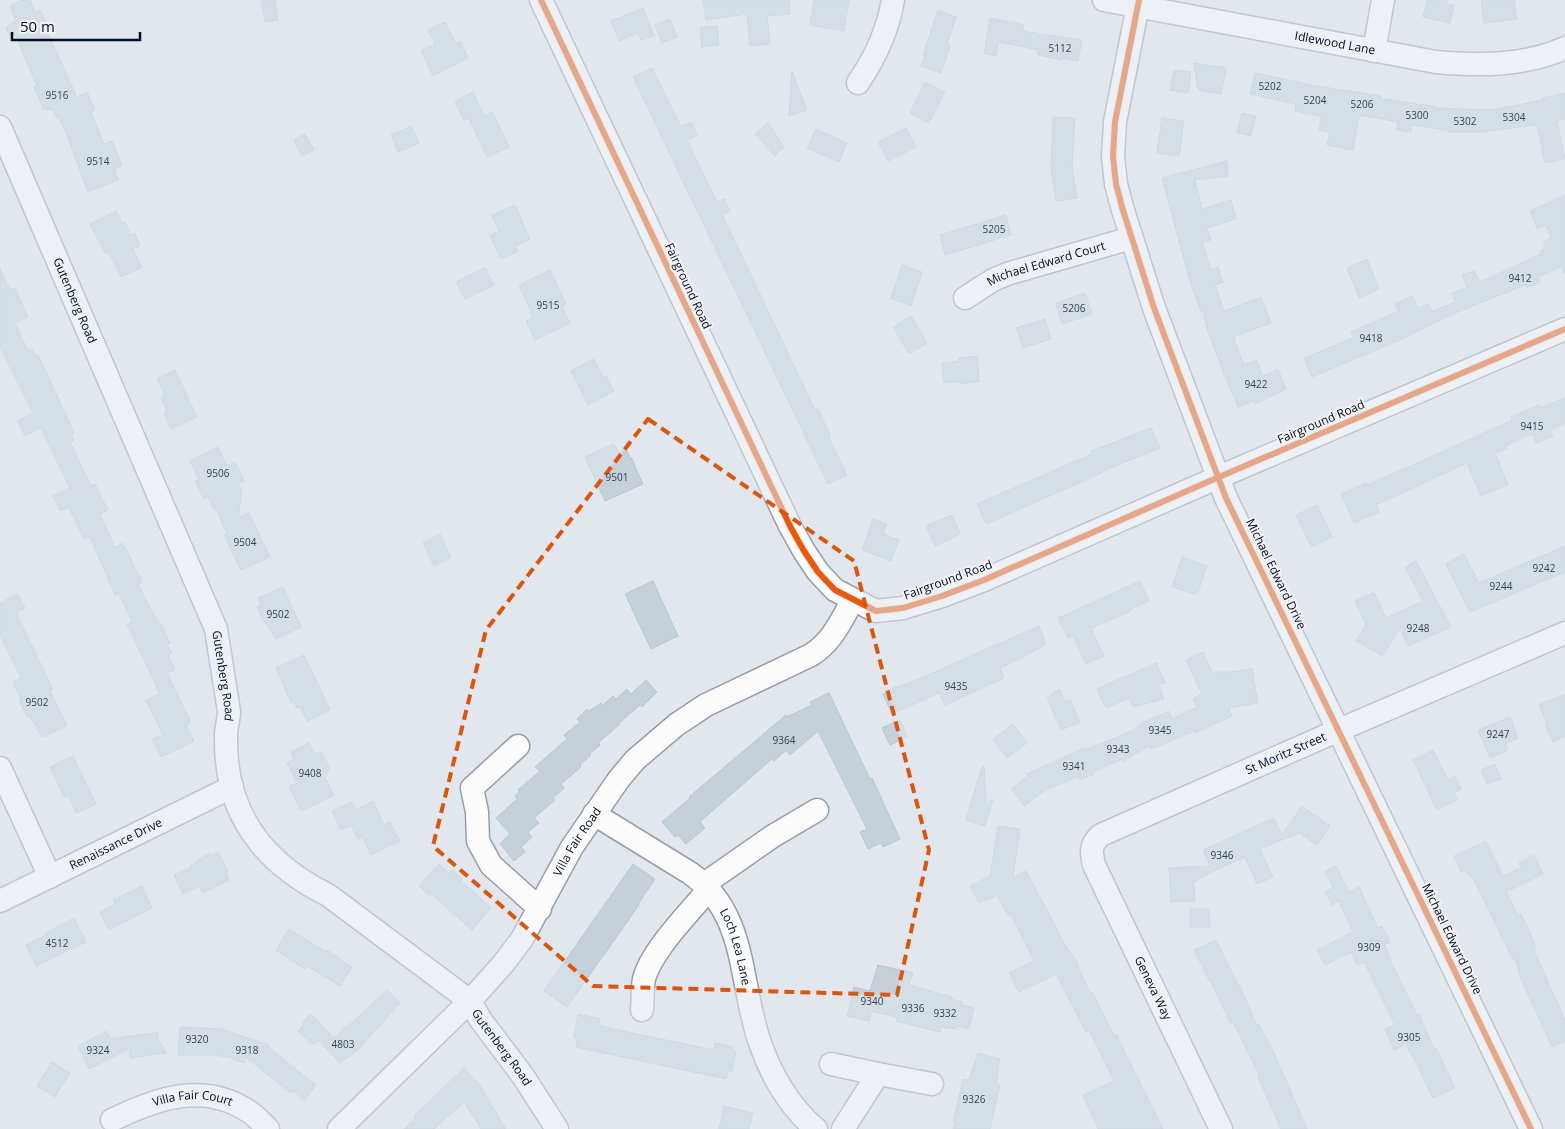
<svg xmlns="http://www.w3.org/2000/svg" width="1565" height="1129" font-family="'Open Sans',sans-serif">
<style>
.building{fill:#c5d0d9;stroke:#b6c8d4}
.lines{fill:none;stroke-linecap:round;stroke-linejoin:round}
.minor-casing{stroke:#949ead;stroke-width:25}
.minor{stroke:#fbfbfc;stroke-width:22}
.cycleway-casing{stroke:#f2f2f2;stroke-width:9}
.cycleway{stroke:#e8590c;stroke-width:6}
.marked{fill:none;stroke:#dc550d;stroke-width:4;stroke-dasharray:10 6;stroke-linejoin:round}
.labels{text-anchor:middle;stroke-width:4;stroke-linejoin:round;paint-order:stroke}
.number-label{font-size:10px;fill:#354154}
.street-label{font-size:12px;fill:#010d24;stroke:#f2f2f2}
</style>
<rect width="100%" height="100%" fill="#e2e7ee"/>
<path class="building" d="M22,0H30L35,12L40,10L46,22L43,23L77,97L87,92L95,110L91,112L104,144L112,141L122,166L114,169L118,180L88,192L63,125H62L58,117L57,118L52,109L48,111L47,108L44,110L34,87L37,86L15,34L10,36L6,28L16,21L10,6Z
M261,0H275L278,20L265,22Z
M703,0H790V14L767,16L770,44L750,46L747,14L706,20Z
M814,0H849L844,31L810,25Z
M1427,0H1447L1446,4L1454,5L1450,23L1423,17Z
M1489,0H1514L1517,19L1484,23L1481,1Z
M643,8L654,36L641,40L638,33L619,41L611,21Z
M938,10L956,17L947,45L950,46L941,73L921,66L925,55H923Z
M990,18L1024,25L1022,31L1082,40L1078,61L1062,58V60L1038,55L1039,50L999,42L996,56L984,54Z
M670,19L677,37L662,43L655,25Z
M445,22L456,43L460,41L468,58L433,76L421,51L435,44L428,30Z
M717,26L719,45L702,47L700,28Z
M1194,63L1226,68L1221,94L1198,90Z
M652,68L681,127L691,122L697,135L687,140L717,202L724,199L730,211L722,214L815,410L818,409L830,435L828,436L847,475L828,484L633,77Z
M1174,70L1191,72L1188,93L1170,90Z
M792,71L807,110L789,116Z
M1255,73L1317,86L1369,94L1381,96L1380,98L1436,107L1435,108L1492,110L1543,100V98L1565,93V119L1557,121L1565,159L1545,163L1537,125L1480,132H1448V130L1412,125L1411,132L1397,130L1398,122L1359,115L1353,150L1327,145L1330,132L1319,130L1321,116L1295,111L1296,104L1250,94Z
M925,82L945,92L929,123L910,113Z
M473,92L484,116L492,112L509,147L487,157L469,119L464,120L455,101Z
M1242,113L1256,116L1251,136L1237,133Z
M1053,117L1075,118L1072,167L1077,198L1056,201L1051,168Z
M1162,118L1184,121L1179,156L1157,153Z
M768,123L784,147L775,156L755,134Z
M411,126L419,143L398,152L391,135Z
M906,128L916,147L888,161L878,142Z
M816,129L847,143L839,162L807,148Z
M305,134L314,150L302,156L294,140Z
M1227,161L1228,176L1195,180L1202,209L1231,200L1236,219L1207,228L1211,240L1202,242L1211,270L1218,267L1223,282L1215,285L1224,311L1261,297L1271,323L1233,337L1244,365L1256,360L1263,376L1278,369L1286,389L1255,404L1253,401L1238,407L1224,374L1207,329L1203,311L1201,312L1189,278L1162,178Z
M1565,195V273H1563L1561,267L1538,277L1540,282L1526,288L1525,285L1460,311L1397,341L1312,377L1304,358L1353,338L1351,332L1399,311L1395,304L1412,296L1418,308L1428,304L1432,311L1456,302L1452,293L1467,287L1462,275L1474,271L1480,282L1541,254L1540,251L1546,248L1543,242L1551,238L1546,225L1537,228L1530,211Z
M515,205L530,239L515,246L518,251L501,259L490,235L499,231L492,215Z
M116,211L122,223L125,222L131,235L135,233L140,246L133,249L142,267L121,277L109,252L106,254L90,224Z
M1006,215L1011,235L945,255L940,235Z
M1367,259L1379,289L1359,298L1347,268Z
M902,265L922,272L911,306L891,298Z
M0,268L10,290L15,288L28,317L15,323L28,351L33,349L36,356L38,355L74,432L71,434L74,440L70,442L91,486L95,484L108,510L100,514L115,547L123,543L142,582L138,584L152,612L163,627L170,643L167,645L172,653L168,655L175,670L167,673L191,722L186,725L194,741L161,757L152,739L163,735L146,700L160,694L127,624L132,622L119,593L115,595L90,537L84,539L69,508L60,511L53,496L70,488L41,428L25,436L18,421L33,413L0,347Z
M485,268L494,285L465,299L456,282Z
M550,270L566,304L562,306L570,323L535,340L526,321L532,318L529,307L519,285Z
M1085,293L1092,314L1062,324L1056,303Z
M911,316L927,343L909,354L893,327Z
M1045,319L1051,339L1023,348L1016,328Z
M977,356L979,382L959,384V382L944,383L942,363L959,361L958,358Z
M594,359L603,377L606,376L614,391L588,405L571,371Z
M175,370L197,417L171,429L164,413L167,411L161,398L165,396L157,379Z
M1565,397V423L1550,430L1553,436L1536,443L1532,434L1505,446L1507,448L1495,453L1508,485L1481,496L1467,463L1376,505L1379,512L1354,523L1341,494L1366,483L1367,485L1424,460L1512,420L1511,417L1539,405L1541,408Z
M1151,428L1160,448L1101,472L1102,473L986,524L977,504L1092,454L1091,451Z
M614,444L619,453L626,449L630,458L631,457L643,484L605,501L585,457Z
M218,447L227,466L235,462L244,481L238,484L242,492L238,518L249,513L270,557L241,570L224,535L227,534L216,509L214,510L208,497L204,499L195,481L199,480L190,461Z
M1317,505L1332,537L1311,547L1296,515Z
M952,515L960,534L935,546L926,526Z
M873,519L887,524L883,534L899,540L891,561L862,550Z
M440,534L451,557L434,566L423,543Z
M1565,546V572L1470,612L1446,564L1464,554L1479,583Z
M1182,557L1207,566L1198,592H1195L1194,594L1172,587Z
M1416,561L1451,627L1408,646L1400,628L1382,656L1356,641L1366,625L1355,601L1374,592L1386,618L1423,601L1405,567Z
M653,581L678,636L651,649L625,594Z
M1140,581L1149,601L1130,609L1131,611L1091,628L1104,656L1086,664L1073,636L1068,638L1058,618Z
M283,587L301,627L276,639L267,624H265L257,607L261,606L258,598Z
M18,594L25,608L16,613L53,689L50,691L67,726L42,737L30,716L27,717L19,700L21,699L13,682L21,678L0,635V603Z
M1039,626L1046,644L1018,660L1000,668L1004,678L945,705L939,693L892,714L883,694L897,686L898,687L914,681Z
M1203,652L1212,672H1231L1252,669L1258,703L1229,708L1232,716L1195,733L1194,731L1151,749L1149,746L1123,761L1122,759L1093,772L1094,774L1080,780L1079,776L1044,791L1024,806L1011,789L1028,776L1027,774L1084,748L1085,750L1129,732L1140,726V724L1169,711L1172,719L1197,707L1193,699L1202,694L1186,660Z
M304,655L330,710L307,721L300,707L297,708L294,702L291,703L276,668Z
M1156,663L1165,683L1158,684L1164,699L1133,707L1128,698L1106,708L1097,689Z
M646,680L657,692L642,707L640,705L619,723L620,724L598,743L600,745L589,754L591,755L580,765L581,767L561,784L564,788L553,798L555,800L534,818L539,823L528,832L532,837L521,847L525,852L514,861L500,844L510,834L496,818L517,799L515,796L520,791L518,790L540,771L535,767L567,739L564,735L580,722L577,719L587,709L589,711L601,703L603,705L613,696L616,699L627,689L631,694Z
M1059,689L1065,702L1070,700L1080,722L1061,730L1047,698Z
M829,693L870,779L872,778L900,839L883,847L881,843L868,849L860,832L867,829L818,731L790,755L786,750L774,761L772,759L710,813L700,822L705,828L686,844L678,835L675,837L662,822L690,798L689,797L786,715L787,717L812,705L810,702Z
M1565,694V736L1553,742L1545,724H1547L1539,705Z
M1510,717L1518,738L1505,744L1508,750L1490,758L1478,730Z
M900,720L907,737L890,745L882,728Z
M1013,724L1027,743L1007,758L993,739Z
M309,743L314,753H322L330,769L325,777L334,795L301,811L289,786L297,783L287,763L294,759L291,752Z
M1433,750L1448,780L1455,776L1461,789L1454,793L1457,800L1437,810L1413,760Z
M73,756L96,804L76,813L68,795L64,797L50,767Z
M1495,764L1501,779L1487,784L1481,770Z
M982,766H984L986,803L993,799L985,826L966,820Z
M373,801L384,825L390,822L400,841L371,855L362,837L358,839L351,825L341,830L332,811L352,802L356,810Z
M1302,806L1330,826L1317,845L1299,833L1260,849L1273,877L1257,884L1245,857L1213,871L1194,882L1195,901L1171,902L1169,868L1210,866L1203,850L1274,818L1282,835Z
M998,826L1020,829L1013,878L1026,871L1069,952L1070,951L1079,966L1078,967L1091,994L1093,993L1114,1035L1116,1034L1163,1129H1098L1083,1095L1114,1081L1089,1030L1086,1032L1056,974L1019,992L1009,973L1034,961L1011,915L1008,916L997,895L979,903L970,886L990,876Z
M1486,841L1503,876L1521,868L1519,863L1534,855L1543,874L1506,892L1518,915L1521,914L1535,944L1534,945L1536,949L1534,950L1565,1020V1041L1552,1047L1521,979L1515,958L1513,960L1472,876L1470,877L1466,870L1461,872L1454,856Z
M218,852L228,872L226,873L229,880L203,893L199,886L183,894L174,875L191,868L190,866L198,861L197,860L209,854L210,856Z
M439,864L449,873L452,870L457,874L462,879L461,881L491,908L472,930L431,894L430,896L419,886Z
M633,864L655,879L638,904L639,905L567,1007L544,991Z
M1336,866L1349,892L1359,887L1378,928L1382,926L1390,942L1384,945L1391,959L1390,960L1417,1015L1419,1014L1434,1049L1436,1048L1455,1088L1433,1098L1411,1052L1410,1053L1406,1044L1394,1050L1385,1029L1395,1025L1364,962L1357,965L1351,952L1325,965L1317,950L1353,932L1339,901L1332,905L1325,892L1333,888L1325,871Z
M142,886L152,908L109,930L100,912L115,904L113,900Z
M1190,909H1209L1210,927H1190Z
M74,918L86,942L36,966L26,945L46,935L45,933Z
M289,929L326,952L327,950L340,958L339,959L352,967L340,986L307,966L305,969L276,950Z
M1216,940L1238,985L1239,984L1257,1025L1259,1024L1275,1055L1307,1129H1281L1258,1077H1260L1233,1022L1230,1023L1211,981L1210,982L1194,950Z
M878,965L913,973L909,985L952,997L951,999L962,1002L961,1005L974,1008L969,1029L956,1026V1029L941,1027L940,1032L896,1021L897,1017L871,1011L869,1021L847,1016L854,987L870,991Z
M387,990L400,1003L357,1051L340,1063L318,1040L313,1045L298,1031L304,1024L302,1022L311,1014L334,1038L345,1027L346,1028Z
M578,1014L600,1019L598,1025L618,1030L714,1050L715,1043L733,1047V1050L736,1051L732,1071H728L726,1079L576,1047L577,1038H574Z
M180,1027L222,1029L269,1045L268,1047L316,1085L304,1100L293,1090L290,1093L246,1057L244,1063L229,1057L213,1055H178Z
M107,1031L111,1039L158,1032L159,1035L157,1036L166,1053L130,1058L129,1049L89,1069L78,1046Z
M978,1053L1000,1059L996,1085H1000L990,1129H953L955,1122L953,1121L963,1079L969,1080Z
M52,1062L70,1073L55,1097L37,1086Z
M464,1068L479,1084L506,1129H481L464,1102L434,1129H404L416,1118L414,1116Z
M724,1106L753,1113L749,1129H719Z"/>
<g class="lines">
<defs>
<g id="minor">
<path d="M541,0L790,526L804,551L818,572L835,590L876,611L903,608L942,596L984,580L1219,477L1565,329"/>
<path id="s1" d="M1104,0L1436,62C1480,66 1524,66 1565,48"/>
<path d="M1139,0L1115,122L1113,157L1116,184L1122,207L1154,308L1226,498L1531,1129"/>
<path d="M1374,51L1383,0"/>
<path d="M858,83C875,58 888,30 893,0"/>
<path id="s2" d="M0,127L216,629C219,648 222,667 225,686C226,694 228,703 229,712C229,719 226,727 226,735C226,743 226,753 227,761C233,825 273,868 328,895L470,1001L480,1019L523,1076L557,1129"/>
<path id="s3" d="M965,298L993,280L1007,274L1131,238"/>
<path d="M518,746L472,788L477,812L478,841L491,865L540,909"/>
<path d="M0,768L50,877"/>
<path id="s4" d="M594,814L690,873C747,913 739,980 759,1040C770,1073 789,1107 816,1129"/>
<path d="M704,884L773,836L817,810"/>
<path id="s5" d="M0,901L232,787"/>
<path d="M642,1010C643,1000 642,989 644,979C651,951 690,912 709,889"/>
<path d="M831,1064L878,1074"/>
<path id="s6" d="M112,1120C155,1099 203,1081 248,1111C255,1115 262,1123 268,1129"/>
<path id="s7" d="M339,1129L470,1001L503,964L522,939L572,847L619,779L635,760L676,725L706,705L811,655C833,641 840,622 853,600"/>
<path d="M843,1129L878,1074L932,1084"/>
<path id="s8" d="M1221,1129L1094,865C1091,852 1090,844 1101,835L1339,730L1565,633"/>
</g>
</defs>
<use href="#minor" class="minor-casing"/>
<use href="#minor" class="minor"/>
<defs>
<path id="cycleway" d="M541,0L790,526L804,551L818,572L835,590L876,611L903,608L942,596L984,580L1219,477L1565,329
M1139,0L1115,122L1113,157L1116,184L1122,207L1154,308L1226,498L1531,1129"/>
</defs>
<use href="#cycleway" class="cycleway-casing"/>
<use href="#cycleway" class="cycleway"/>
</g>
<path d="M0 0H1565V1129H0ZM648,419L854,561L929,850L897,995L593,986L433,846L486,630Z" fill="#e2e7ee" fill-opacity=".55" fill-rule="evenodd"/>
<path class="marked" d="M648,419L854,561L929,850L897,995L593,986L433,846L486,630Z"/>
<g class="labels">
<g class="number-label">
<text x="1060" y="52">5112</text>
<text x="1270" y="90">5202</text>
<text x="57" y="99">9516</text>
<text x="1315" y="104">5204</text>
<text x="1362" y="108">5206</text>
<text x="1417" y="119">5300</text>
<text x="1514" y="121">5304</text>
<text x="1465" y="125">5302</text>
<text x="98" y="165">9514</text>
<text x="994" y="233">5205</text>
<text x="1520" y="282">9412</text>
<text x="548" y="309">9515</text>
<text x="1074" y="312">5206</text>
<text x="1371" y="342">9418</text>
<text x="1256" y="388">9422</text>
<text x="1532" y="430">9415</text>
<text x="218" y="477">9506</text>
<text x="617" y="481">9501</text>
<text x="245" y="546">9504</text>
<text x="1544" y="572">9242</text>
<text x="1501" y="590">9244</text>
<text x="278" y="618">9502</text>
<text x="1418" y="632">9248</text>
<text x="956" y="690">9435</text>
<text x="37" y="706">9502</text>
<text x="1160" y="734">9345</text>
<text x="1498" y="738">9247</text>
<text x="784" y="744">9364</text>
<text x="1118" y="753">9343</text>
<text x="1074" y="770">9341</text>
<text x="310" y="777">9408</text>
<text x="1222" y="859">9346</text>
<text x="57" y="947">4512</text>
<text x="1369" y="951">9309</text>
<text x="872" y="1005">9340</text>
<text x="913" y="1012">9336</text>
<text x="945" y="1017">9332</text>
<text x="1409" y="1041">9305</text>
<text x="197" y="1043">9320</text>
<text x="343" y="1048">4803</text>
<text x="98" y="1054">9324</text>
<text x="247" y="1054">9318</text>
<text x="974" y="1103">9326</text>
</g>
<g class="street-label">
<text dy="4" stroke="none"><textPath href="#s1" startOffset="235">Idlewood Lane</textPath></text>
<text dy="4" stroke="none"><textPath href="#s3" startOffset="89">Michael Edward Court</textPath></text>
<text transform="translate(688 286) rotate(65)" y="4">Fairground Road</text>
<text dy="4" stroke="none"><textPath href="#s2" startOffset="189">Gutenberg Road</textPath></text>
<text transform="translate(1321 422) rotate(-23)" y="4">Fairground Road</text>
<text transform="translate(1276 574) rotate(64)" y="4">Michael Edward Drive</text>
<text transform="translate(948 580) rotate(-20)" y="4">Fairground Road</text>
<text dy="4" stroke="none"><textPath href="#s2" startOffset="594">Gutenberg Road</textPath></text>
<text dy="4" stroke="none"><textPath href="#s8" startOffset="528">St Moritz Street</textPath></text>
<text dy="4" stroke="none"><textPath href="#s7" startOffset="376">Villa Fair Road</textPath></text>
<text dy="4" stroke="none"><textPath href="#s5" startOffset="129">Renaissance Drive</textPath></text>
<text transform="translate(1452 939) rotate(64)" y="4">Michael Edward Drive</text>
<text dy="4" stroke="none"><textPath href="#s4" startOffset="202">Loch Lea Lane</textPath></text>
<text transform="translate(1153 988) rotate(64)" y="4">Geneva Way</text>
<text dy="4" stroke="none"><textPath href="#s2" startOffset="1089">Gutenberg Road</textPath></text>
<text dy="4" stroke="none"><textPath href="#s6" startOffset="85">Villa Fair Court</textPath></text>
</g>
</g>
<path d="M12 32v8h128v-8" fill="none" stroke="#010d24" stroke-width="2.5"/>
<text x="20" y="32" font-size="15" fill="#010d24" stroke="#f2f2f2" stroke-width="4" paint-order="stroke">50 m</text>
</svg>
